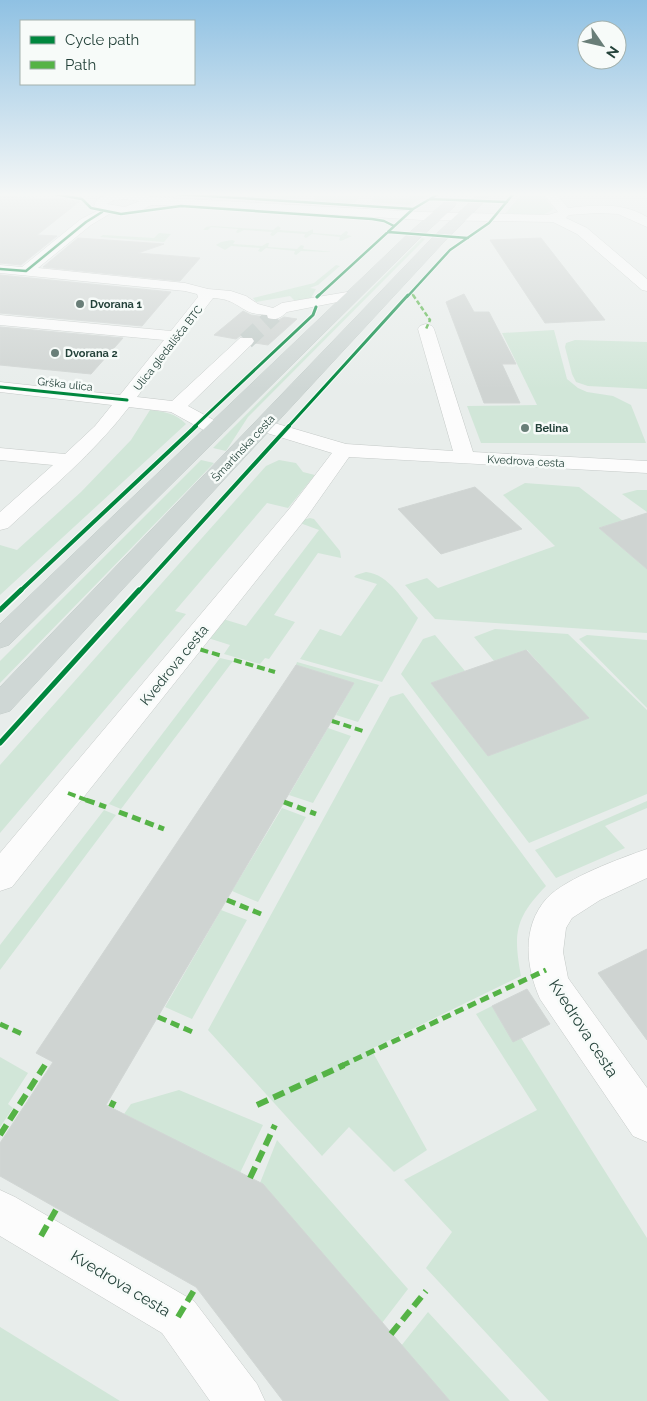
<svg xmlns="http://www.w3.org/2000/svg" width="647" height="1401" font-family="Raleway,sans-serif">
<style>
.green{fill:#d1e6d8}
.building{fill:#cfd4d2;stroke:#d1d6d4}
.lines{fill:none;stroke-linecap:round;stroke-linejoin:round}
.minor-tunnel{stroke:#c1cbc8;stroke-width:17;stroke-dasharray:17 9;stroke-linecap:butt}
.minor-casing{stroke:#c5cac8;stroke-width:1}
.major-casing{stroke:#c3ccc9;stroke-width:1}
.minor{fill:#fcfcfc;fill-rule:evenodd}
.major{fill:#cfd7d5;fill-rule:evenodd}
.quiet-far4{stroke:#55b346;stroke-width:2;stroke-dasharray:4 2;stroke-linecap:butt}
.quiet-far3{stroke:#55b346;stroke-width:2.5;stroke-dasharray:4.5 2.5;stroke-linecap:butt}
.quiet-far2{stroke:#55b346;stroke-width:4;stroke-dasharray:8 4;stroke-linecap:butt}
.quiet-far1{stroke:#55b346;stroke-width:5;stroke-dasharray:9 5;stroke-linecap:butt}
.quiet{stroke:#55b346;stroke-width:6;stroke-dasharray:12 6;stroke-linecap:butt}
.cycleway-far3-casing{stroke:#f7fbf9;stroke-width:4}
.cycleway-far2-casing{stroke:#f7fbf9;stroke-width:5}
.cycleway-far1-casing{stroke:#f7fbf9;stroke-width:6}
.cycleway-casing{stroke:#f7fbf9;stroke-width:8}
.cycleway-far3{stroke:#00873e;stroke-width:2.5}
.cycleway-far2{stroke:#00873e;stroke-width:3}
.cycleway-far1{stroke:#00873e;stroke-width:4}
.cycleway{stroke:#00873e;stroke-width:5}
.poi-dot{fill:#697e78;stroke:#f7fbf9;stroke-width:2}
.labels{text-anchor:middle;stroke-width:5;stroke-linejoin:round;paint-order:stroke}
.far-poi-label{font-size:11px;font-weight:bold;fill:#24423a;stroke:#f7fbf9;text-anchor:start}
.far-street-label{font-size:11px;fill:#24423a;stroke:#f7fbf9}
.street-label{font-size:14px;fill:#24423a;stroke:#f7fbf9}
.near-street-label{font-size:16px;fill:#24423a;stroke:#f7fbf9}
</style>
<rect width="100%" height="100%" fill="#e8edeb"/>
<path class="green" d="M178,193H245L300,197L292,201Z
M321,193H330L328,196L337,197L340,193H361L356,202L352,204L313,201L318,194Z
M376,193H379V197L408,198L411,193H432L410,205L371,202Z
M522,193H542L553,209C543,219 519,215 506,213Z
M212,226L273,230L278,226L281,228L279,230L307,232L313,229V233L341,235L346,231L348,232L347,235L352,236L341,241L339,240L340,237L312,234L306,238L304,237L305,234L278,232L273,236L270,235L272,232L244,230L238,233L236,232L238,229L211,227L208,230H203L206,227Z
M159,233L171,234L164,242L100,237L103,235L154,238Z
M422,238L425,239L248,417L226,451L213,448Z
M232,240L235,241L233,244L262,246L267,243H269L268,247L297,249L301,245L304,246L303,249L333,252L301,251L296,255L294,254L295,251L266,248L261,252L258,251L260,248L231,246L225,250L216,245L221,242Z
M336,265L340,266L318,285L310,288L316,289L311,298L295,301L290,296L256,302L253,298L314,283Z
M554,330L567,379L578,388L587,392L613,396L631,405L646,443H481L467,406L537,405L502,333Z
M575,340L647,342V389L588,386L576,382L572,374L565,347L566,343Z
M150,410C166,412 175,413 186,424L0,595V545L17,550L81,492L131,440Z
M201,460L214,463L0,683V661Z
M279,460L296,463L303,472L315,475L288,508L267,503L175,611L186,614L0,833V765L266,466Z
M525,483L579,487L623,521L599,528L647,569V633L435,619L405,585L427,578L438,588L555,546L503,495Z
M637,490H647V512L622,494Z
M310,518L314,519L340,551L341,558L318,553L274,615L295,622L269,659L265,658L260,664L224,654L230,645L208,638L223,619L246,626L319,530L300,523L302,520Z
M366,572C389,574 404,602 418,618L382,682L300,659L320,629L341,636L377,584L354,577L356,575Z
M495,629L568,634L647,710V794L529,843L401,674L423,639L435,635L465,671L431,683L488,756L588,718L527,650L494,661L474,637Z
M587,635L647,640V708L579,639Z
M220,658L233,661L121,809L109,804Z
M297,662L379,685L358,722L336,715L354,683L296,665Z
M403,693L546,886C515,918 513,933 521,976L371,1049L427,1150L394,1172L349,1127L322,1156L208,1030L390,697Z
M328,728L351,736L313,803L289,795Z
M647,801V808L605,826L625,848L556,878L535,850Z
M282,808L306,817L258,902L232,891Z
M104,810L116,815L0,970V945Z
M221,910L247,920L192,1019L165,1007Z
M492,1006L513,1041L521,1038L647,1238V1401H549L426,1268L452,1232L404,1180L537,1110L476,1014Z
M0,1057L28,1073L8,1104L13,1108L0,1127Z
M179,1090L263,1125L240,1173L124,1114L131,1104Z
M277,1140L408,1289L382,1323L260,1183Z
M428,1312L510,1401H450L401,1346Z
M0,1327L120,1401H0Z"/>
<path class="building" d="M0,196L80,201L37,235L57,236L21,265L0,263Z
M78,238L164,244L138,253L200,258L180,281L43,267Z
M541,238L605,320L545,323L490,240Z
M0,275L171,292L142,326L0,313Z
M464,294L474,312H489L516,364H502L520,403H484L446,302Z
M243,311L251,315L266,317L271,321H277L284,317L297,319L268,345L255,343L256,340L252,336H240L236,339L214,335Z
M0,327L123,338L91,374L0,365Z
M475,487L522,529L441,554L398,509Z
M647,513V569L599,528Z
M526,650L589,718L488,756L431,683Z
M296,665L354,683L106,1105L263,1184L450,1401H283L196,1287L0,1176V1143L53,1062L36,1053Z
M647,949V1040L598,973Z
M527,989L550,1024L513,1042L492,1006Z"/>
<g class="lines">
<path class="minor-tunnel" d="M246,341L274,315"/>
<defs>
<path id="minor" d="M111,193H144L151,197L422,212L548,215L558,212L543,193H556L568,208C595,205 623,202 647,217V227L618,214L597,213L569,215L566,218L587,228L647,279V291L642,290L577,234L553,222L422,220L175,205H151L142,210L132,213H111L91,225L38,268L185,283L208,289L231,291L246,296L258,304L273,308L282,303L353,291L358,292L360,295L358,298L353,299L287,312C281,317 277,321 268,318L267,315C260,314 252,314 247,311C233,303 230,299 213,298L137,397L172,401L240,338H252L254,341L252,344L188,406L223,425L226,429L223,433L216,435L209,433L171,412L129,407C94,453 50,489 8,528L0,530V512L53,465L0,460V448L65,454L95,426L112,405L0,392V382L120,395L164,340L0,325V315L171,331L198,297L197,294L185,291L0,273V265L22,267L81,219L99,210L94,206L97,199ZM124,199L140,201L125,207L107,204L114,200Z
M426,324L432,326L434,329L473,452L647,461V473L349,457L306,518L12,887L0,891V853L290,508L332,453L257,430L254,426L257,422L264,420L271,422L346,444L453,451L418,329L420,326Z
M647,849V878L600,900L572,918L566,928L563,952L568,978L647,1088V1142L633,1136L540,999C526,967 521,927 547,898C566,878 621,858 647,849Z
M0,1190L15,1197L194,1301L257,1384L265,1401H210L162,1333L0,1236Z"/>
<path id="major" d="M480,193H493L442,244L10,711L0,714V687L432,238Z
M450,200L454,201L456,204L454,207L421,237L9,645L0,648V624L411,231L446,201Z"/>
</defs>
<use href="#minor" class="minor-casing"/>
<use href="#major" class="major-casing"/>
<use href="#minor" class="minor"/>
<use href="#major" class="major"/>
<path class="quiet-far4" d="M411,292L414,297"/>
<path class="quiet-far3" d="M413,295L430,320L426,329"/>
<path class="quiet-far2" d="M189,646L222,656
M234,660L275,672
M332,721L363,731
M68,793L89,801"/>
<path class="quiet-far1" d="M86,800L106,807
M284,802L316,814
M119,812L164,829
M227,900L261,914
M158,1017L195,1033
M0,1024L22,1034
M341,1066L546,970"/>
<path class="quiet" d="M257,1105L344,1065
M111,1107L114,1101
M0,1135L45,1065
M250,1178L275,1125
M41,1236L57,1208
M178,1317L196,1287
M391,1334L426,1291"/>
<defs>
<path id="cycleway-far3" d="M49,193L82,199L91,208L121,214L181,206L372,219L384,221L394,226
M159,193L413,209
M430,199L507,202
M388,232L468,238
M0,269L26,271L86,222L102,212
M317,297L413,209L440,193
M407,297L450,250L489,223L514,193"/>
<path id="cycleway-far2" d="M317,297L319,295
M0,387L127,400
M194,427L313,315L316,307
M288,427L408,295"/>
<path id="cycleway-far1" d="M19,592L196,426
M138,592L289,426"/>
<path id="cycleway" d="M0,610L21,590
M0,743L139,590"/>
</defs>
<use href="#cycleway-far3" class="cycleway-far3-casing"/>
<use href="#cycleway-far2" class="cycleway-far2-casing"/>
<use href="#cycleway-far1" class="cycleway-far1-casing"/>
<use href="#cycleway" class="cycleway-casing"/>
<use href="#cycleway-far3" class="cycleway-far3"/>
<use href="#cycleway-far2" class="cycleway-far2"/>
<use href="#cycleway-far1" class="cycleway-far1"/>
<use href="#cycleway" class="cycleway"/>
</g>
<linearGradient id="sky" x2="0" y2="1"><stop stop-color="#8fc1e3"/><stop offset="0.5" stop-color="#f5f7f6"/><stop offset="1" stop-color="#f5f7f6" stop-opacity="0"/></linearGradient>
<rect width="647" height="389" fill="url(#sky)"/>
<g class="poi-dot">
<circle cx="80" cy="304" r="5"/>
<circle cx="55" cy="353" r="5"/>
<circle cx="525" cy="428" r="5"/>
</g>
<g class="labels">
<g class="far-poi-label">
<text x="90" y="308">Dvorana 1</text>
<text x="65" y="357">Dvorana 2</text>
<text x="535" y="432">Belina</text>
</g>
<g class="far-street-label">
<text transform="translate(168 348) rotate(-52)" y="4">Ulica gledališča BTC</text>
<text transform="translate(65 384) rotate(6)" y="4">Grška ulica</text>
<text transform="translate(243 448) rotate(-47)" y="4">Šmartinska cesta</text>
<text transform="translate(526 461) rotate(3)" y="4">Kvedrova cesta</text>
</g>
<g class="street-label">
<text transform="translate(174 665) rotate(-51)" y="5">Kvedrova cesta</text>
</g>
<g class="near-street-label">
<text transform="translate(584 1028) rotate(57)" y="6">Kvedrova cesta</text>
<text transform="translate(121 1283) rotate(31)" y="6">Kvedrova cesta</text>
</g>
</g>
<rect x="20" y="20" width="175" height="65" fill="#f7fbf9" stroke="#a3b1ad"/>
<rect x="30" y="36" width="25" height="8" fill="#00873e" stroke="#a3b1ad"/>
<text x="65" y="45" font-size="15" fill="#24423a">Cycle path</text>
<rect x="30" y="61" width="25" height="8" fill="#55b346" stroke="#a3b1ad"/>
<text x="65" y="70" font-size="15" fill="#24423a">Path</text>
<g transform="translate(602 45) rotate(124)"><circle r="24" fill="#f7fbf9" stroke="#a3b1ad"/>
<path d="M0-4L9 19L0 12L-9 19Z" fill="#697e78"/>
<text y="-8" font-size="14" font-weight="bold" text-anchor="middle" fill="#24423a">N</text>
</g>
</svg>
